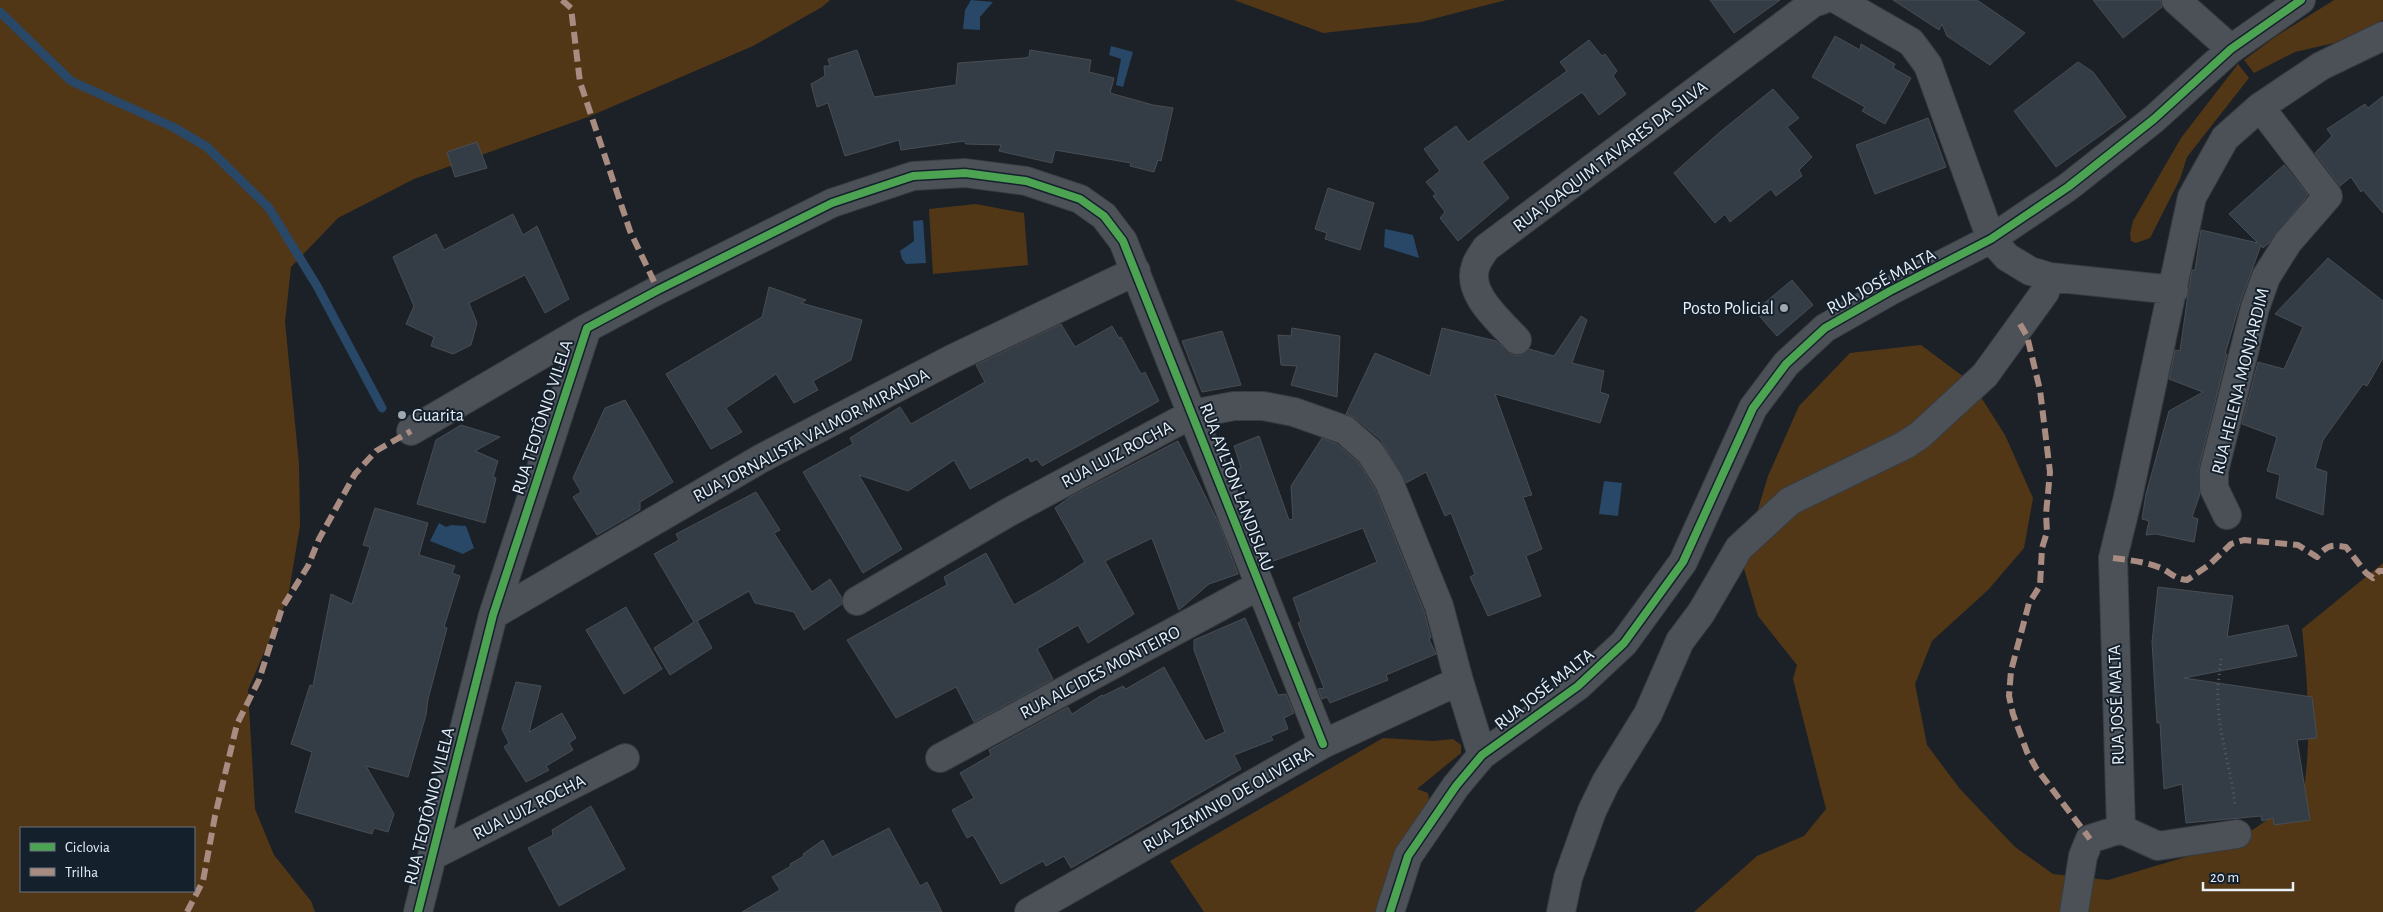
<svg xmlns="http://www.w3.org/2000/svg" width="2383" height="912" font-family="'Alegreya Sans',sans-serif">
<style>
.green{fill:#523717;fill-rule:evenodd}
.water{fill:#294767}
.lines{fill:none;stroke-linecap:round;stroke-linejoin:round}
.stream{stroke:#294767;stroke-width:9}
.building{fill:#343d46;stroke:#484d53}
.street-casing{stroke:#383c42;stroke-width:30}
.path{stroke:#585c62;stroke-width:3;stroke-dasharray:1 4;stroke-linecap:butt}
.street{stroke:#4c5157;stroke-width:28}
.quiet{stroke:#a88b81;stroke-width:6;stroke-dasharray:12 6;stroke-linecap:butt}
.cycleway-casing{stroke:#15202d;stroke-width:11}
.cycleway{stroke:#4ca352;stroke-width:8}
.poi-dot{fill:#a0a7ae;stroke:#15202d;stroke-width:2}
.labels{text-anchor:middle;stroke-width:4;stroke-linejoin:round;paint-order:stroke}
.street-label{font-size:18px;fill:#e7eff7;stroke:#15202d}
.poi-label{font-size:18px;fill:#e7eff7;stroke:#15202d;text-anchor:end}
</style>
<rect width="100%" height="100%" fill="#1b2127"/>
<path class="green" d="M0,0H830L822,7L753,46L588,117L414,179L338,218L291,267L285,322L299,464L300,526L288,597L248,690L255,809L274,855L311,901L315,912H0ZM21,828H194V891H21Z
M1234,0H1506L1421,22L1323,33Z
M2334,0H2383V20L2334,43L2295,52L2254,73L2244,60L2275,37Z
M2238,64L2249,78L2187,157L2180,179L2150,238L2136,243L2131,241L2130,234L2133,221L2181,138Z
M976,204L1024,213L1028,265L933,274L929,209Z
M1921,345L1972,383L2005,435L2033,498L2024,548L1988,590L1932,641L1915,684L1927,745L1960,789L2015,847L2053,874L2108,880L2233,843L2303,796C2312,740 2308,685 2302,629L2383,563V912H1694L1757,856L1804,836L1826,809L1793,679L1797,665L1758,616L1742,562L1768,476L1799,406L1850,353Z
M1383,738L1433,741L1453,739L1461,745V753L1417,789L1428,793L1429,799L1377,912H1204L1170,861Z"/>
<path class="water" d="M971,0L993,2L980,17V30L963,29L965,10Z
M1111,46L1133,52L1123,87L1116,85L1121,59L1109,55Z
M923,220L926,263L906,264L902,259L900,251L914,241L913,221Z
M1385,229L1413,235L1419,258L1384,247Z
M1604,481L1622,483L1618,516L1599,514Z
M439,523L446,527L451,525L466,526L474,548L463,554L430,541Z"/>
<g class="lines">
<path class="stream" d="M0,12L71,81L173,127L207,147L269,208L317,286L382,408"/>
</g>
<path class="building" d="M1710,0H1780L1734,33Z
M1893,0H1977L2025,33L1990,65L1947,36L1942,24L1939,30Z
M2093,0H2161L2162,7L2123,38Z
M1835,36L1860,50L1861,44L1895,64L1893,68L1911,78L1885,124L1862,111L1865,107L1812,77Z
M1589,40L1602,56L1605,54L1617,71L1613,76L1626,94L1599,115L1582,92L1482,162L1509,198L1458,241L1440,218L1445,212L1433,196L1436,194L1426,182L1440,171L1424,149L1456,126L1468,142L1567,71L1560,62Z
M857,50L874,97L956,85L958,63L1024,58L1029,57L1030,50L1091,60L1089,72L1114,78L1110,93L1153,105L1173,108L1161,161L1158,160L1154,172L1130,166L1131,163L1055,150L1052,163L999,151L1001,145L966,144L964,141L901,150L899,140L845,156L828,103L817,107L811,84L825,76L824,66H830L828,59Z
M2078,62L2093,72L2126,117L2056,167L2014,111Z
M1773,89L1799,118L1787,127L1812,157L1799,170L1802,176L1776,196L1771,189L1730,222L1725,214L1715,223L1674,173L1720,132Z
M2383,96V213L2363,190L2361,192L2351,177L2340,186L2315,153L2332,136L2327,129L2365,104L2368,108Z
M1928,118L1946,167L1875,194L1856,145Z
M477,142L487,168L455,177L447,152Z
M2284,165L2308,195L2269,243L2263,248L2261,245L2240,303L2225,354H2227L2199,467L2200,494L2192,517L2198,519L2194,542L2156,534L2146,535L2149,521L2142,519L2146,494L2169,411L2203,392L2169,379L2175,350L2180,351L2189,287L2192,270H2195L2201,230L2258,243L2229,214Z
M1328,188L1374,203L1360,250L1325,239L1327,233L1315,229Z
M513,214L523,235L537,226L569,299L545,313L525,275L469,303L477,323L471,345L453,354L431,346L434,337L406,324L414,306L393,257L436,234L444,250Z
M2328,258L2383,301V358L2367,386L2363,384L2323,440L2315,468L2327,472L2323,515L2276,498L2280,475L2267,471L2277,437L2242,424L2258,362L2284,369L2303,327L2275,314Z
M1792,280L1813,305L1777,336L1755,311Z
M769,287L806,300L801,303L862,320L851,360L813,381L818,390L794,403L776,374L726,408L742,432L711,449L666,374L762,317Z
M1581,316L1587,320L1572,363L1604,371L1600,392L1609,395L1600,423L1495,394L1532,495L1523,497L1542,549L1526,556L1541,596L1488,616L1470,577L1475,574L1451,513L1445,516L1426,472L1406,483L1381,440L1355,418L1346,414L1375,353L1430,376L1442,328L1496,341L1513,355H1521L1529,349L1554,356Z
M1061,324L1075,347L1112,326L1119,338L1121,337L1141,374L1145,372L1159,401L1042,466L1037,459L1031,462L1028,457L970,489L954,460L908,491L859,475L902,549L863,573L803,472L853,444L850,438L900,407L911,424L985,382L976,365Z
M1292,328L1340,336L1337,397L1291,385L1297,366L1281,365L1278,335L1291,336Z
M1222,331L1241,385L1202,392L1182,341Z
M625,400L673,482L640,502V510L597,535L573,497L581,492L573,478L605,408Z
M461,425L500,437L475,451L498,461L493,477L496,478L485,523L417,504L436,440Z
M1259,436L1289,520L1293,519L1291,486L1322,438L1337,444L1358,462L1375,489L1424,611L1431,638L1429,639L1436,654L1386,675L1388,680L1330,703L1327,697L1322,699L1318,689L1324,688L1298,623L1301,621L1293,598L1377,562L1363,528L1268,563L1248,513L1251,512L1235,471L1241,468L1234,446Z
M1178,441L1220,526L1238,574L1209,584L1179,610L1152,538L1105,561L1134,614L1088,643L1078,625L1037,649L1053,679L974,722L956,687L896,718L847,640L947,585L944,577L986,553L1014,605L1056,581L1085,562L1055,508L1070,497Z
M756,492L780,530L774,533L812,592L830,579L842,598V604L804,630L794,612L755,603L749,591L697,621L712,648L670,675L654,648L694,622L654,554L679,540L676,534Z
M375,508L428,523L419,555L455,566L452,573L460,576L444,627L447,628L428,699L426,715L408,777L366,766L394,814L388,832L374,828L372,834L295,812L312,752L291,744L310,685L313,686L331,594L352,604L370,547L363,545Z
M2158,587L2233,596L2227,637L2288,625L2297,656L2184,678L2312,697L2317,738L2297,740L2310,820L2274,825L2273,818L2262,821L2261,816L2186,823L2182,784L2164,789L2160,723H2157L2152,642Z
M626,607L662,669L624,694L586,630Z
M1245,618L1278,695L1286,694L1294,713L1284,718L1288,729L1271,736L1273,740L1234,755L1241,769L1071,868L1064,856L1046,866L1043,861L1001,884L973,835L967,838L952,810L974,798L960,773L991,755L989,750L1068,707L1072,714L1102,695L1103,696L1123,686L1126,689L1164,667L1205,741L1225,732L1194,650V640Z
M516,682L541,686L529,732L562,713L576,738L569,743L573,750L546,766L549,770L526,782L504,747L509,743L502,729Z
M591,806L625,869L559,906L528,848L553,835L552,830Z
M889,828L920,886L927,882L942,912H742L780,890L772,877L791,866L790,864L804,856L803,854L823,840L832,857Z"/>
<g class="lines">
<defs>
<path id="street" d="M1838,0L1911,42L1928,65L1991,239L2007,257L2030,271L2050,277L2174,290
M2176,0L2231,49
M1517,340C1500,321 1465,293 1476,265C1478,259 1483,253 1486,248L1813,3L1822,0
M411,431L587,328
M2227,515L2214,488V471L2255,308L2266,277L2288,242L2328,196L2260,107
M857,601L1009,512L1192,414L1234,406H1263L1294,412L1345,430L1370,452L1389,482L1439,606L1459,681L1482,755
M493,615L762,458L952,359L1136,271
M940,758L1260,585
M2237,834L2158,846L2121,829L2113,558L2128,497L2192,197L2225,138L2260,107L2321,66L2383,36
M432,856L625,758
M418,912L493,615L587,328L658,290L832,203L913,176L965,173L1026,181L1080,199L1104,216L1123,241L1323,744
M1029,912L1323,744L1459,681
M1390,912L1408,856L1456,786L1482,755L1578,686L1624,643L1683,562L1753,408L1786,364L1825,328L1890,291L1991,239L2068,187L2154,119L2231,49L2301,0
M1561,912L1568,878L1592,811L1606,782L1648,714L1680,641L1701,613L1739,548L1790,501L1905,445L1920,435L1985,375L2045,292L2050,277
M2074,912L2083,856L2090,839L2121,829"/>
</defs>
<use href="#street" class="street-casing"/>
<path class="path" d="M2221,659C2220,672 2217,685 2218,698C2218,735 2232,770 2235,807"/>
<use href="#street" class="street"/>
<path class="quiet" d="M562,0L571,8L580,82L630,231L658,290
M2020,324L2027,336L2040,390L2050,472L2046,514L2047,532L2042,548L2040,586L2029,603L2011,671L2009,696L2013,714L2027,752L2036,768L2090,839
M2113,558C2129,560 2146,562 2161,568C2171,573 2175,579 2187,580L2209,565L2231,544L2244,540L2298,545L2317,557C2326,546 2331,544 2346,547L2366,573L2373,578L2379,571H2383
M187,912L203,881L215,816L237,724L259,680L282,608L308,566L319,539L355,474L376,451L411,431"/>
<defs>
<path id="cycleway" d="M418,912L493,615L587,328L658,290L832,203L913,176L965,173L1026,181L1080,199L1104,216L1123,241L1323,744
M1390,912L1408,856L1456,786L1482,755L1578,686L1624,643L1683,562L1753,408L1786,364L1825,328L1890,291L1991,239L2068,187L2154,119L2231,49L2301,0"/>
</defs>
<use href="#cycleway" class="cycleway-casing"/>
<use href="#cycleway" class="cycleway"/>
</g>
<g class="poi-dot">
<circle cx="1784" cy="308" r="5"/>
<circle cx="402" cy="415" r="5"/>
</g>
<g class="labels">
<g class="street-label">
<text transform="translate(1610 156) rotate(-37)" y="6">RUA JOAQUIM TAVARES DA SILVA</text>
<text transform="translate(1881 281) rotate(-28)" y="6">RUA JOSÉ MALTA</text>
<text transform="translate(2240 381) rotate(-76)" y="6">RUA HELENA MONJARDIM</text>
<text transform="translate(542 417) rotate(-72)" y="6">RUA TEOTÔNIO VILELA</text>
<text transform="translate(811 435) rotate(-28)" y="6">RUA JORNALISTA VALMOR MIRANDA</text>
<text transform="translate(1117 454) rotate(-28)" y="6">RUA LUIZ ROCHA</text>
<text transform="translate(1237 487) rotate(69)" y="6">RUA AYLTON LANDISLAU</text>
<text transform="translate(1100 672) rotate(-28)" y="6">RUA ALCIDES MONTEIRO</text>
<text transform="translate(1544 689) rotate(-38)" y="6">RUA JOSÉ MALTA</text>
<text transform="translate(2116 705) rotate(-92)" y="6">RUA JOSÉ MALTA</text>
<text transform="translate(1228 799) rotate(-30)" y="6">RUA ZEMINIO DE OLIVEIRA</text>
<text transform="translate(429 806) rotate(-76)" y="6">RUA TEOTÔNIO VILELA</text>
<text transform="translate(529 807) rotate(-27)" y="6">RUA LUIZ ROCHA</text>
</g>
<g class="poi-label">
<text x="1774" y="314">Posto Policial</text>
<text x="412" y="421" text-anchor="start">Guarita</text>
</g>
</g>
<rect x="20" y="827" width="175" height="65" fill="#15202d" stroke="#69737e"/>
<rect x="30" y="843" width="25" height="8" fill="#4ca352" stroke="#69737e"/>
<text x="65" y="852" font-size="15" fill="#e7eff7">Ciclovia</text>
<rect x="30" y="868" width="25" height="8" fill="#a88b81" stroke="#69737e"/>
<text x="65" y="877" font-size="15" fill="#e7eff7">Trilha</text>
<path d="M2203 882v8h90v-8" fill="none" stroke="#e7eff7" stroke-width="2.5"/>
<text x="2210" y="882" font-size="15" fill="#e7eff7" stroke="#15202d" stroke-width="4" paint-order="stroke">20 m</text>
</svg>
